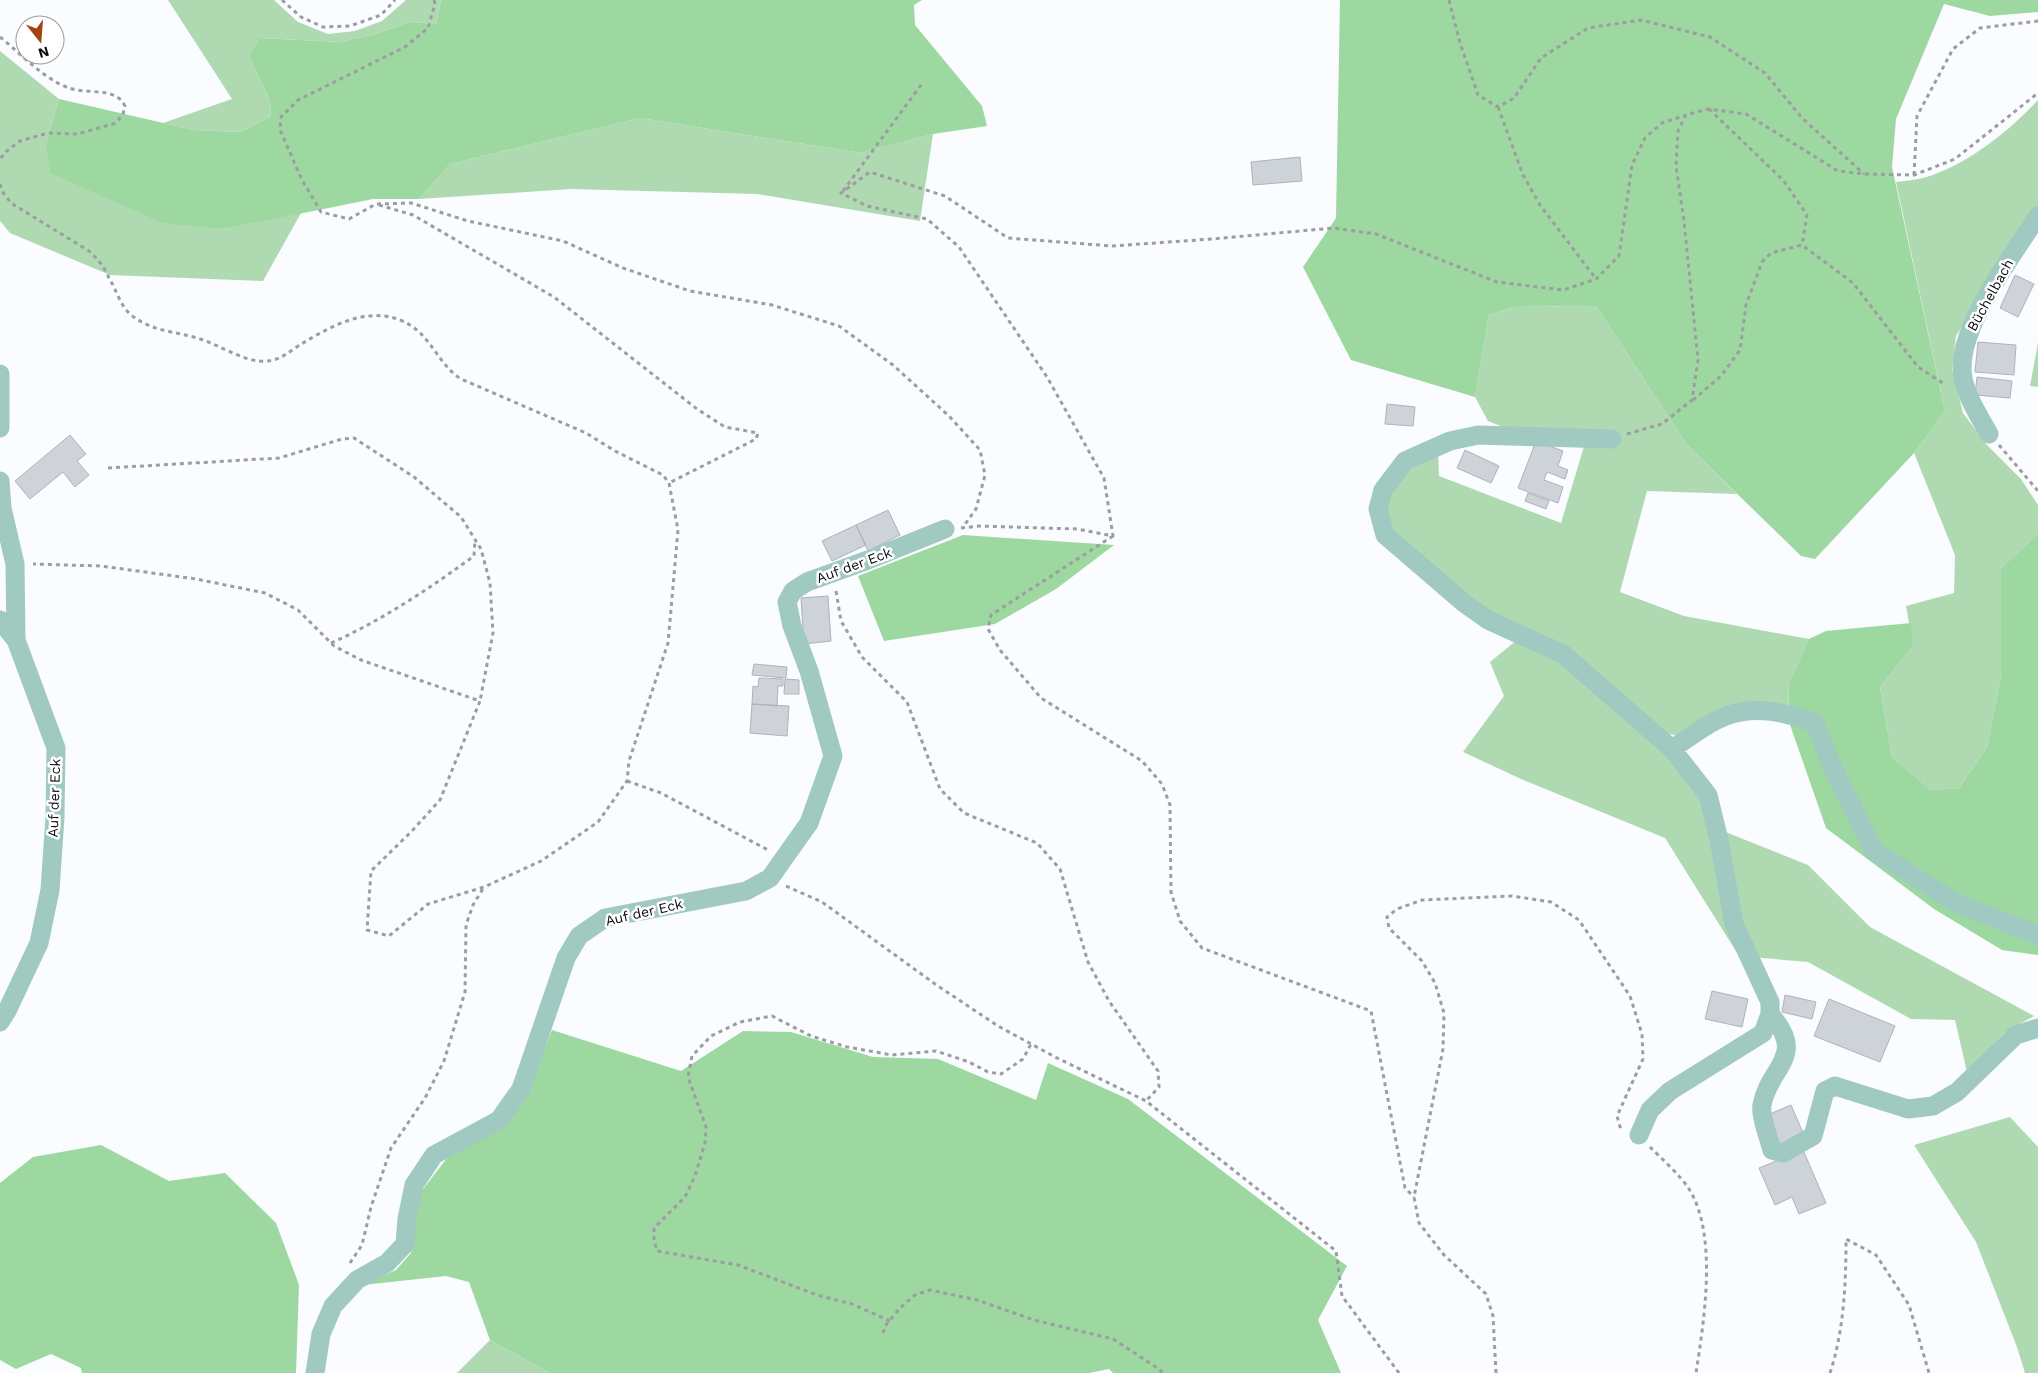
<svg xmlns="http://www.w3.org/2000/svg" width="2038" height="1373" font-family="'Work Sans',sans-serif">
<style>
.green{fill:#afdab1}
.forest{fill:#9cd8a0}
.building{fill:#ced2d9;stroke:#afb2ba}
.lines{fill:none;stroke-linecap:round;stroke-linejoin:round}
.path{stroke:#9c9da0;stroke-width:3;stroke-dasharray:4 4;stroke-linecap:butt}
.minor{stroke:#a0c9c1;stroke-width:19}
.labels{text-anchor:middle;stroke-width:5;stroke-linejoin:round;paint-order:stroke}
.street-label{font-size:14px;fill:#0a0b0e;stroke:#fff}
</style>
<rect width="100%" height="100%" fill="#fafcff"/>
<path class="green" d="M168,0H274L298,22L328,34L355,31L382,21L406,0H441L436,24L409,22L375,34L340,42L259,38L249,56L270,101L271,116L241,132L194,130L163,123L232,99Z
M0,51L59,99L46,144L224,229L301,213L263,281L110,275L10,233L0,221Z
M2038,100V209L1956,336L1952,369L1963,413L1987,445L2021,479L2038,505V534L2001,568V676L1987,747L1959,788L1931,790L1892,757L1880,687L1913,646L1906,606L1954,593L1955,555L1914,453L1945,411L1896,182C1905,181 1914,180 1923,178C1966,166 2008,132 2038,100Z
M640,118L861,153L933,134L920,221L757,194L571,189L419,199L450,164Z
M1596,306L1687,445L1737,494L1647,491L1620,592L1684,616L1809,639L1789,683L1788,711L1758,706L1686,733L1674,735L1660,732L1583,663L1497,620L1391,533L1387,523V496L1410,467L1438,450L1439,476L1561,523L1585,443L1513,431L1488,421L1475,397L1489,315L1513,307Z
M2038,343V387L2030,386Z
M1517,640L1560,661L1668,753L1723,831L1808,865L1870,927L2034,1016L2004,1033L1967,1072L1955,1020L1911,1019L1808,962L1739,956L1665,838L1521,779L1463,752L1504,696L1490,662Z
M2010,1117L2038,1147V1373H2025L2017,1347L1976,1242L1914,1145Z
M490,1340L550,1373H457Z"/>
<path class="forest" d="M441,0H922L914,5L915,25L982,106L987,126L933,134L861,153L640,118L450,164L419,199H373L224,229L163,223L50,173L46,144L59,99L194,130L241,132L271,116L270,101L249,56L259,38L340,42L375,34L409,22L436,24Z
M1340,0H2038V12L1990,16L1944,4L1896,119L1892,167L1945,411L1914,453L1815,559L1801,556L1687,445L1596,306L1513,307L1489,315L1475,397L1351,360L1303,267L1336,218Z
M2038,534V955L2002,950L1934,909L1826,828L1788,719L1789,683L1809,639L1826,631L1911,623L1913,646L1880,687L1892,757L1931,790L1959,788L1987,747L2001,676V568Z
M963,535L1114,545L1056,589L995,624L884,641L858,576Z
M552,1030L681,1071L743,1031L791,1032L873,1057L938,1059L1036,1100L1048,1063L1128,1099L1347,1266L1318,1320L1341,1373H1113L1109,1369L1089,1373H550L490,1340L469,1282L446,1276L363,1285L396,1270L411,1253L420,1193L447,1158L528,1091Z
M101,1145L169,1181L225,1173L276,1223L299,1285L296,1373H82L81,1368L51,1354L16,1369L0,1360V1183L33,1157Z"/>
<path class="building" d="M1300,157L1302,181L1253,185L1251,162Z
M2015,275L2034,284L2018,317L2000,308Z
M1978,342L2016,345L2014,375L1975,372Z
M1977,377L2012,381L2010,398L1975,395Z
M1387,404L1415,407L1413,426L1385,424Z
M70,435L86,454L77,461L89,475L75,487L63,472L30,499L15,481Z
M1536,441L1563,451L1558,466L1568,470L1565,479L1547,472L1544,480L1563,487L1558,503L1518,488Z
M1465,450L1499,466L1491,483L1457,468Z
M1528,493L1549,501L1546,509L1525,501Z
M888,510L900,535L868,551L856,525Z
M856,525L866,545L832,561L822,541Z
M828,596L831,641L804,644L801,598Z
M754,664L787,667L786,678L752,675Z
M759,678L783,679V686H778L777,706L752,704L753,686L758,687Z
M785,679L799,680V694H784Z
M752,704L789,706L787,736L750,733Z
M1712,991L1748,999L1742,1027L1705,1019Z
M1785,995L1816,1002L1812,1019L1782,1012Z
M1829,999L1895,1026L1880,1062L1814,1036Z
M1791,1105L1804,1135L1779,1146L1765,1116Z
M1803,1150L1826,1203L1799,1214L1792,1197L1775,1205L1759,1168Z"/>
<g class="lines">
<path class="path" d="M282,0L301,17L323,27L350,26L381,15L395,0
M434,0L435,4L428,28L405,47L298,100L281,117L280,130L302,180L321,212L349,219L376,204L411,203L468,221L563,241L623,268L690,291L772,305L839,326L893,365L949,416L980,450L985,475L976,509L963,527
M1449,0L1460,43L1478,95L1498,107L1514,98L1541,58L1588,28L1641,20L1710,37L1765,73L1802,118L1864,174
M0,37C20,53 45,80 69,88C88,95 115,86 125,106L123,114L116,123L78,134L48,133L20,141L4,153L0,160
M1498,107L1523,175L1540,205L1596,279
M1709,109L1784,181L1807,215L1802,245
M1914,175L1917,116L1953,49L1980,28L2038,21
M0,184L2,191L11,203L89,251C98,259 104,267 109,278C116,289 120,305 130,314C151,332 176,331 200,339C220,345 247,364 268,361C279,360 288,353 298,346C328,328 364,306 400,320C431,332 436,363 461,379L586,433L615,451L663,475L669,483L678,530L668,643L629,761L627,781L598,822L541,861L484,887L428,904L389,936L367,930L371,871L411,832L440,800L480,701L361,660L334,646L298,610L265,593L196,579L101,566L33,564
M843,191L921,85
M379,205L413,215L554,297L697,409L725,427L758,433L756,439L669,483
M1693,400L1721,376L1740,350L1746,305L1762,262L1771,253L1802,245L1853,283L1918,367L1946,385
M1627,434L1662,424L1692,400L1698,360L1684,221L1676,166L1678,131L1686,115L1708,109L1746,114L1838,171L1865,174L1914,175L1955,159L2038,93
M1999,445L2038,491
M108,468L279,458L342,439L354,438L414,477L461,517L481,549L490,583L493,633L480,701
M961,528L980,526L1077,529L1113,536L1104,478L1047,377L959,247L927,219L867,206L841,193L870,172L945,196L1008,238L1112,246L1212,239L1333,228L1376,234L1497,282L1563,290L1596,279L1619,256L1632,165L1645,138L1662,123L1686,115
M1113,536L991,615L988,629L1000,650L1041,698L1142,761L1162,784L1170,805L1171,892L1180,921L1202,948L1371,1011L1405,1188L1414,1197
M836,591L841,621L862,657L907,702L940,789L964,813L1037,843L1060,869L1088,962L1109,1001L1158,1071L1159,1087L1146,1101
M331,643C381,621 430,588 474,556L475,540
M627,781L661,793L768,850
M786,886L822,902L935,984L998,1026L1057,1058L1146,1101L1336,1251L1342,1296L1399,1373
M1650,1147C1662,1159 1680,1175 1689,1189C1718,1235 1704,1321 1696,1373
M350,1263L362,1245L371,1207L391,1148L425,1098L444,1061L465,992L466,925L473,905L484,887
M890,1321L852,1304L817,1295L738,1265L657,1251L654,1240V1228L685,1197L695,1176L705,1143L706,1127L688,1077L692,1056L711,1036L740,1022L772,1016L811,1036L847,1047L892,1055L936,1051L969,1062L988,1072L1001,1074L1023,1059L1031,1044
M883,1333L885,1326L900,1308L915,1295L930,1290L977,1300L1034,1320L1113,1339L1156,1367L1163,1373
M1496,1373L1493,1316L1486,1294L1444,1255L1419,1223L1414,1197L1443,1049L1444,1013L1435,983L1422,961L1389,928L1387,917L1397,909L1422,900L1512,896L1551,902L1579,920L1630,996L1642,1034L1643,1059L1617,1116L1621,1130
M1830,1373C1844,1330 1846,1284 1846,1239L1876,1255L1909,1305L1929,1373"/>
<path class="minor" d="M0,374V428
M1989,434C1978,414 1961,389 1962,366C1963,321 2013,254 2038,216
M1612,439L1478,435L1450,441L1405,461L1383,490L1378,509L1385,535L1464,603L1488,620L1563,654L1672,749C1710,723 1732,703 1781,713C1793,716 1804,718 1815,723L1833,768L1874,851L1956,903L2038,935
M0,481L2,508L15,564L16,640L56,748L55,817L50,890L39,943L7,1011L0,1022
M0,620L16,640
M1770,1014C1808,1057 1769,1066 1762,1105C1760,1115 1769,1139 1772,1150L1783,1153L1813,1136L1825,1091L1835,1086L1908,1109L1933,1106L1957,1092L2016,1035L2038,1028
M1639,1135L1650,1110L1670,1091L1763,1033L1770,1014V1002L1734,924L1719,840L1708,795L1672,749
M315,1373L321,1334L333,1306L357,1280L387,1263L405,1244L407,1219L414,1185L434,1155L499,1120L521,1089L566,958L579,936L605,918L746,891L770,878L809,823L833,756L809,671L792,626L787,602L793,591L807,582L868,560L945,529"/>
</g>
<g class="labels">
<g class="street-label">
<text transform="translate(1990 295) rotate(-61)" y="5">Büchelbach</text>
<text transform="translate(854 565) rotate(-20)" y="5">Auf der Eck</text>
<text transform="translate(54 798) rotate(-88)" y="5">Auf der Eck</text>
<text transform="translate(644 912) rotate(-13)" y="5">Auf der Eck</text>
</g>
</g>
<g transform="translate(40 40) rotate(163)"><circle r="24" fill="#ffffff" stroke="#9d9d9f"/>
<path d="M0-4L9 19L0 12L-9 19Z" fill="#a64211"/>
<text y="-8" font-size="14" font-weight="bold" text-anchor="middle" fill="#0a0b0e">N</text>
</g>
</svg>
